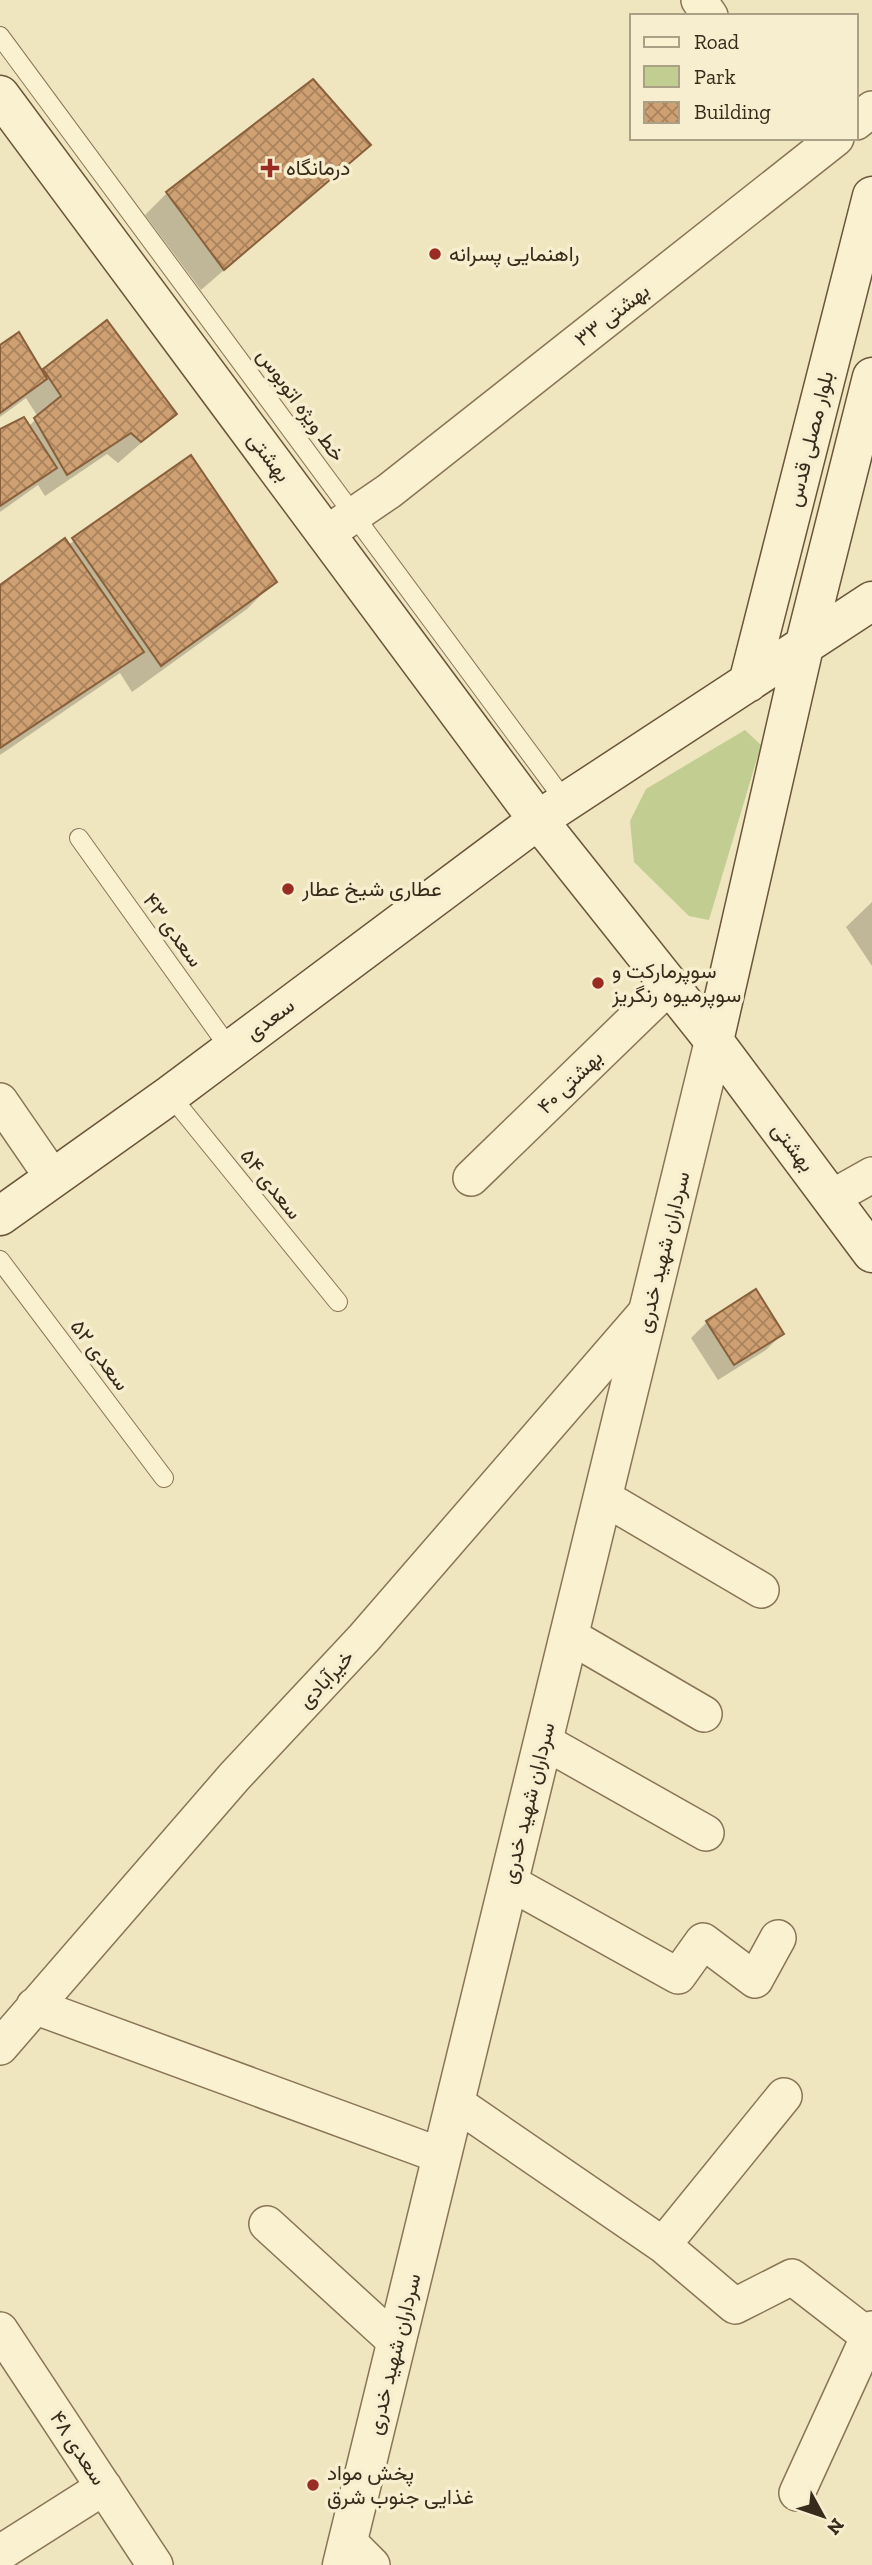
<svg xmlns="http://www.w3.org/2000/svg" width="872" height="2565" font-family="'Zilla Slab',Vazirmatn,serif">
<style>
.green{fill:#c2cd92}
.shadow{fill:#0003}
.building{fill:url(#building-cross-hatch);stroke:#88603b;stroke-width:2}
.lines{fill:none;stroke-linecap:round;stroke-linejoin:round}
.service-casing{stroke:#887556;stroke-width:20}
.minor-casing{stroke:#887556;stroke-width:38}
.tertiary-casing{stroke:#887556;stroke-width:41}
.secondary-casing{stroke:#6a563a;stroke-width:41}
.service{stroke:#faf1d1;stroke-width:18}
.minor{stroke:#faf1d1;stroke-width:35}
.tertiary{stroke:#faf1d1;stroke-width:38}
.secondary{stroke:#faf1d1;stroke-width:38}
.poi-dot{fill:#992d24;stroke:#f6eece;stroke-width:2.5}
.labels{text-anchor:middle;stroke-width:7;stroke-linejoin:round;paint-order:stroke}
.poi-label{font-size:21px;fill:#372b1b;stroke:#f6eece;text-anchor:start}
.street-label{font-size:21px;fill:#372b1b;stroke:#f6eece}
</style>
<defs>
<pattern id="building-cross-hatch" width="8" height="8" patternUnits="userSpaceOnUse" patternTransform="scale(1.75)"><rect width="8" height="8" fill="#cfa072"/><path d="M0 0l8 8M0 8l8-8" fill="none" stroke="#a9835d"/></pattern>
</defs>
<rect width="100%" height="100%" fill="#efe5be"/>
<path class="green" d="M745,730L761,745L709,920L689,916L634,862L630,821L646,789Z"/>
<path class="shadow" d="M368,145L201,290L145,215L167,193Z
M0,347L42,373L45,370L175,414L118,463L107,454L45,496L38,485L0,512V431L28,427L38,417L26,398L0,417Z
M191,457L274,582L247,609L132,692L120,673L0,755V586L68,545Z
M872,902V966L846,927Z
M707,1322L782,1334L766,1350L718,1380L691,1338Z"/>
<path class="building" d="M313,79L371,145L224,270L166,192Z
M107,320L177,414L141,442L131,433L67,475L34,418L61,396L43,369Z
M19,332L47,379L0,413V345Z
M24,417L57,468L0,506V429Z
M191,455L277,582L161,666L72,538Z
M65,538L144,652L0,748V585Z
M756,1289L784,1334L734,1365L706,1321Z"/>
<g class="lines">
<defs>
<path id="service" d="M0,36L565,801
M79,838L230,1049
M170,1095L338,1302
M0,1260L164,1478"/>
<path id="minor" d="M699,0L710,16
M856,122L872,109
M326,534L389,491L836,138
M0,1101L53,1178
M471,1178L669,986
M831,1198L872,1175
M603,1497L761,1590
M570,1636L704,1714
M543,1741L706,1833
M509,1882L678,1976L703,1941L755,1980L778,1938
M34,2006L442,2156
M0,2047L234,1777L364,1638L649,1309
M456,2103L663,2245L735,2306L792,2277L872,2339
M267,2224L396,2342
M663,2245L784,2096
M0,2330L155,2565
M797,2493L872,2329
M348,2541L372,2565
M0,2553L104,2487"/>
<path id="tertiary" d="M342,2565L714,1041"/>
<path id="secondary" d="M0,95L538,820L170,1095L0,1216
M872,377L804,647L714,1041L538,820L872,601
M748,683L872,196
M714,1041L872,1253"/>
</defs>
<use href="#service" class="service-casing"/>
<use href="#minor" class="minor-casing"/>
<use href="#tertiary" class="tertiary-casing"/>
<use href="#secondary" class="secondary-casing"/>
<use href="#service" class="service"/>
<use href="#minor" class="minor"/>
<use href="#tertiary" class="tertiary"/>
<use href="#secondary" class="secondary"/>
</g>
<g class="poi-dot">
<path d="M266.5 157.5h7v7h7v7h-7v7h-7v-7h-7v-7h7z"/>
<circle cx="435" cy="254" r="7"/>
<circle cx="288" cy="889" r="7"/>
<circle cx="598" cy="983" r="7"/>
<circle cx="313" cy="2485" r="7"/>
</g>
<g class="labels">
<g class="poi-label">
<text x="286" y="175">درمانگاه</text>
<text x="449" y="261">راهنمایی پسرانه</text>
<text x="302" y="896">عطاری شیخ عطار</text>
<text x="612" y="978">سوپرمارکت و<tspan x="612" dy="24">سوپرمیوه رنگریز</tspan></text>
<text x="327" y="2480">پخش مواد<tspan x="327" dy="24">غذایی جنوب شرق</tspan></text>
</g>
<g class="street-label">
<text transform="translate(612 315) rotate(-38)" y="7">بهشتی ۳۳</text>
<text transform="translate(301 405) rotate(54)" y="7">خط ویژه اتوبوس</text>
<text transform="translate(810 439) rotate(-76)" y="7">بلوار مصلی قدس</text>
<text transform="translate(269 457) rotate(53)" y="7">بهشتی</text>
<text transform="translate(173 930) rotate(54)" y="7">سعدی ۴۳</text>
<text transform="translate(270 1019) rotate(-37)" y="7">سعدی</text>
<text transform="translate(570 1082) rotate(-44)" y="7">بهشتی ۴۰</text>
<text transform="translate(793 1147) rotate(53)" y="7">بهشتی</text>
<text transform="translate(271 1184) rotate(51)" y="7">سعدی ۵۴</text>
<text transform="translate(663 1252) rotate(-76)" y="7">سرداران شهید خدری</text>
<text transform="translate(100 1355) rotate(53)" y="7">سعدی ۵۲</text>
<text transform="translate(326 1679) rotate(-47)" y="7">خیرآبادی</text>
<text transform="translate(528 1803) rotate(-76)" y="7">سرداران شهید خدری</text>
<text transform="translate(394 2354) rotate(-76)" y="7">سرداران شهید خدری</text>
<text transform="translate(78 2448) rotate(57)" y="7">سعدی ۴۸</text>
</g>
</g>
<rect x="630" y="14" width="228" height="126" fill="#f6eece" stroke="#aaa086" stroke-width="2"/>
<rect x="644" y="37" width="35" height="10" fill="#faf1d1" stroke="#aaa086" stroke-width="2"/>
<text x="694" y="49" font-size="21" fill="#372b1b">Road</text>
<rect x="644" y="66" width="35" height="21" fill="#c2cd92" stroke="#aaa086" stroke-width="2"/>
<text x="694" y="84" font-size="21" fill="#372b1b">Park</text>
<rect x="644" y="102" width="35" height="21" fill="url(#building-cross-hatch)" stroke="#aaa086" stroke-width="2"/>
<text x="694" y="119" font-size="21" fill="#372b1b">Building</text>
<g transform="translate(823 2516) rotate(130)" stroke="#f6eece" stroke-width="5" paint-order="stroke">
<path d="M0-5L12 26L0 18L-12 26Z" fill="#372b1b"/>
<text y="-10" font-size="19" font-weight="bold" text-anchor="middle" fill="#372b1b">N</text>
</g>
</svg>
